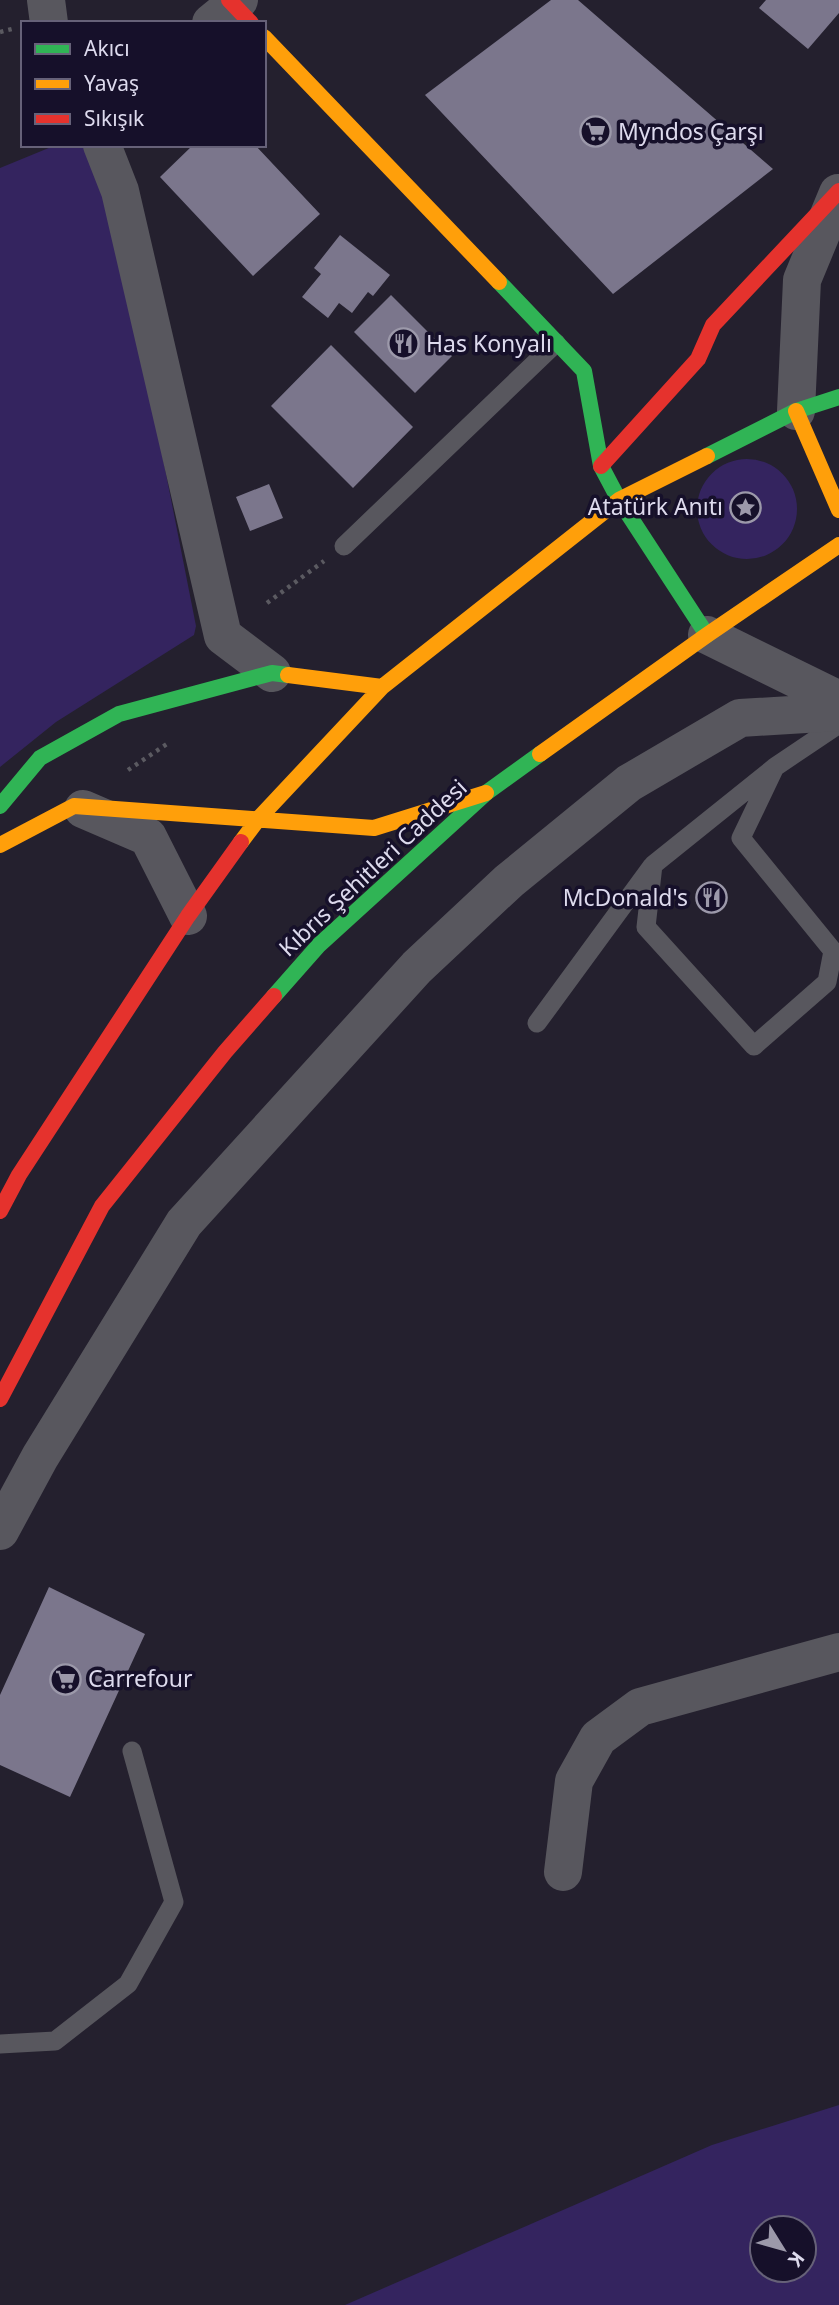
<svg xmlns="http://www.w3.org/2000/svg" width="839" height="2305" font-family="'Noto Sans',sans-serif">
<style>
.green{fill:#34245f;fill-rule:evenodd}
.building{fill:#7b768c}
.lines{fill:none;stroke-linecap:round;stroke-linejoin:round}
.path{stroke:#5b5a61;stroke-width:4.5;stroke-dasharray:3.5 5;stroke-linecap:butt}
.lane{stroke:#58575e;stroke-width:19}
.street{stroke:#58575e;stroke-width:38}
.fast{stroke:#30b455;stroke-width:16}
.slow{stroke:#ff9f0a;stroke-width:16}
.jam{stroke:#e5322d;stroke-width:16}
.labels{text-anchor:middle;stroke-width:7;stroke-linejoin:round;paint-order:stroke}
.poi-label{font-size:23px;fill:#dddaed;stroke:#16102a;text-anchor:start}
.street-label{font-size:23px;fill:#dddaed;stroke:#16102a}
</style>
<rect width="100%" height="100%" fill="#24202e"/>
<path class="green" d="M56,145H82L111,195L196,626L194,635L56,722L0,767V168Z
M697 509a50 50 0 1 1 100 0a50 50 0 1 1-100 0Z
M839,2105V2305H345L712,2145ZM804,2228V2270H762V2228Z"/>
<path class="building" d="M551,0H578L773,169L613,294L425,95Z
M766,0H839V13L808,49L759,8Z
M193,145H255L320,214L253,276L160,177Z
M340,235L390,275L373,296L368,292L352,313L339,303L328,318L302,297L321,274L314,268Z
M391,295L452,356L415,393L354,332Z
M331,345L413,427L353,488L271,406Z
M269,484L283,518L250,531L236,497Z
M49,1587L145,1634L70,1797L0,1765V1695Z"/>
<g class="lines">
<path class="path" d="M0,32L12,29
M267,603L324,561
M128,770L170,742"/>
<path class="lane" d="M344,546L556,343
M775,767L741,838L833,951L827,982L754,1046L646,927L653,865L775,767L839,724
M537,1023L652,866
M0,2044L55,2041L128,1984L174,1902L132,1751"/>
<path class="street" d="M46,0L49,23
M211,23L239,0
M102,145L120,191L223,636L272,673
M796,411L802,280L838,193
M707,635L839,700
M83,809L148,837L188,916
M0,1531L40,1457L184,1223L417,967L509,881L629,783L740,718L839,712
M563,1872L574,1781L598,1738L640,1707L839,1652"/>
<path class="fast" d="M499,282L584,371L601,466L619,500
M707,456L796,411L839,397
M619,500L707,635
M0,806L40,758L119,714L272,673L288,675
M274,996L319,945L486,793L540,754"/>
<path class="slow" d="M264,37L499,282
M796,411L839,510
M288,675L382,687
M540,754L707,635L839,545
M241,842L259,818L382,687L619,500L707,456
M0,845L74,806L374,828L486,793"/>
<path class="jam" d="M229,0L251,23
M601,466L698,359L713,325L839,191
M0,1211L19,1175L188,916L241,842
M0,1399L102,1206L225,1052L274,996"/>
</g>
<defs>
<symbol id="supermarket-ring" viewBox="-11 -11 22 22"><circle r="9.5" fill="#16102a" stroke="#9c99aa" stroke-width="1.5"/><path d="M-6-5.5h2.5l.6 2H6L4.5 2H-2.5L-4.4-4H-6ZM-1.5 3.2a1.3 1.3 0 1 0 .1 0ZM3 3.2a1.3 1.3 0 1 0 .1 0Z" fill="#9c99aa"/></symbol>
<symbol id="restaurant-ring" viewBox="-11 -11 22 22"><circle r="9.5" fill="#16102a" stroke="#9c99aa" stroke-width="1.5"/><path d="M-5-6h1v4h1v-4h1v4h1v-4h1v5L-1.5 .5V6h-2V.5L-5-1ZM5-6V6H3V1.5H1.5Q1.5-4 5-6Z" fill="#9c99aa"/></symbol>
<symbol id="sight-ring" viewBox="-11 -11 22 22"><circle r="9.5" fill="#16102a" stroke="#9c99aa" stroke-width="1.5"/><path d="M0-6L1.8-2.2L6-1.7L2.9 1.2L3.7 5.4L0 3.3L-3.7 5.4L-2.9 1.2L-6-1.7L-1.8-2.2Z" fill="#9c99aa"/></symbol>
</defs>
<g fill-rule="evenodd">
<use href="#supermarket-ring" x="578" y="114" width="35" height="35"/>
<use href="#restaurant-ring" x="386" y="326" width="35" height="35"/>
<use href="#sight-ring" x="728" y="490" width="35" height="35"/>
<use href="#restaurant-ring" x="694" y="880" width="35" height="35"/>
<use href="#supermarket-ring" x="48" y="1662" width="35" height="35"/>
</g>
<g class="labels">
<g class="poi-label">
<text x="618" y="140">Myndos Çarşı</text>
<text x="426" y="352">Has Konyalı</text>
<text x="723" y="515" text-anchor="end">Atatürk Anıtı</text>
<text x="688" y="906" text-anchor="end">McDonald's</text>
<text x="88" y="1687">Carrefour</text>
</g>
<g class="street-label">
<text transform="translate(373 868) rotate(-43)" y="8">Kıbrıs Şehitleri Caddesi</text>
</g>
</g>
<rect x="21" y="21" width="245" height="126" fill="#16102a" stroke="#666178" stroke-width="2"/>
<rect x="35" y="44" width="35" height="10" fill="#30b455" stroke="#666178" stroke-width="2"/>
<text x="84" y="56" font-size="21" fill="#dddaed">Akıcı</text>
<rect x="35" y="79" width="35" height="10" fill="#ff9f0a" stroke="#666178" stroke-width="2"/>
<text x="84" y="91" font-size="21" fill="#dddaed">Yavaş</text>
<rect x="35" y="114" width="35" height="10" fill="#e5322d" stroke="#666178" stroke-width="2"/>
<text x="84" y="126" font-size="21" fill="#dddaed">Sıkışık</text>
<g transform="translate(783 2249) rotate(127)"><circle r="33" fill="#16102a" stroke="#666178" stroke-width="2"/>
<path d="M0-5L12 26L0 18L-12 26Z" fill="#9c99aa"/>
<text y="-10" font-size="19" font-weight="bold" text-anchor="middle" fill="#dddaed">K</text>
</g>
</svg>
